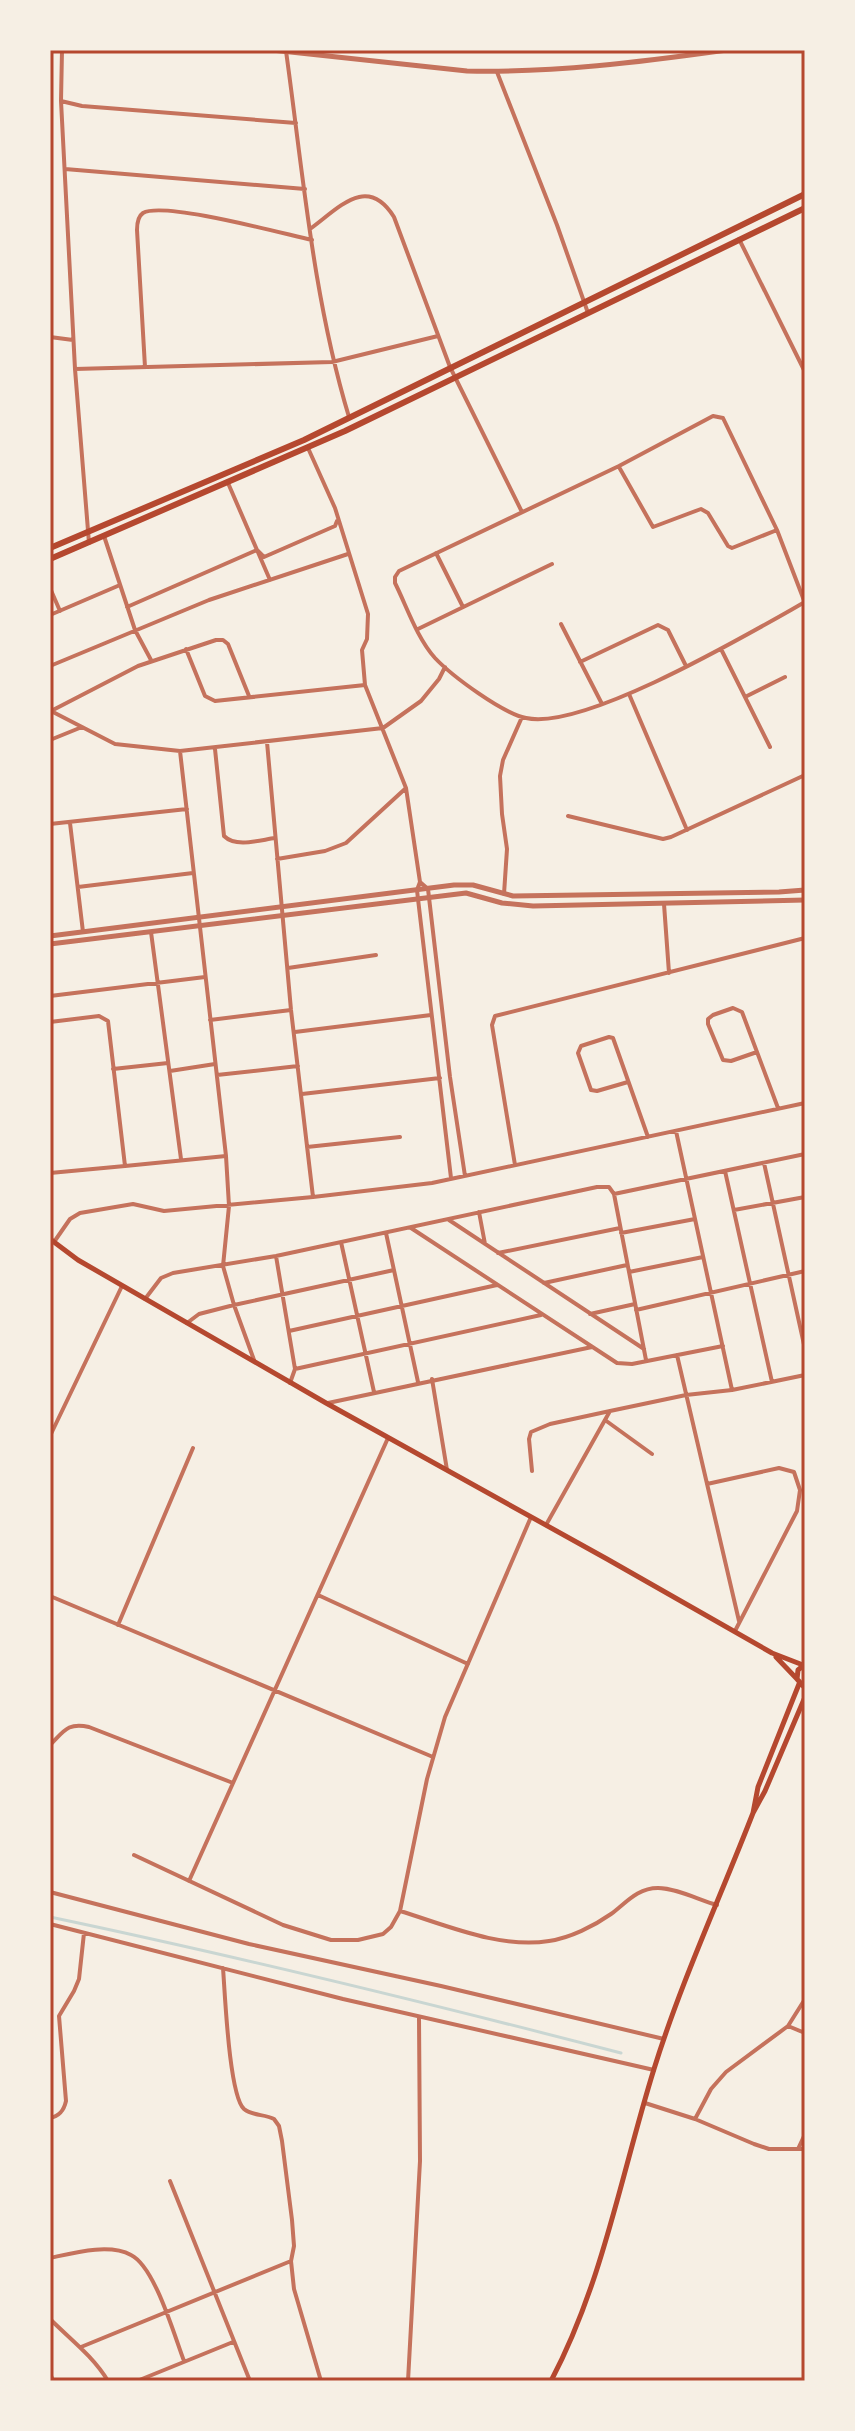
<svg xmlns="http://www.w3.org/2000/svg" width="855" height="2431" font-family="Lato,sans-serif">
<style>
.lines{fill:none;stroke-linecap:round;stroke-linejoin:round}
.stream{stroke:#c9d6d2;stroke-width:3}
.minor{stroke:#c5725c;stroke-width:4}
.tertiary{stroke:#c5725c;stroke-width:5}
.secondary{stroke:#b5482f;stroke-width:5}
.primary{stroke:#b5482f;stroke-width:6}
.neatline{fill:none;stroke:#b5482f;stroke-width:3}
</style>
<rect width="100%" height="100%" fill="#f6efe4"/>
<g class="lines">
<path class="stream" d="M50,1917C241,1957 432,2004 621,2053"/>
<path class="minor" d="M62,50L61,101L82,106L296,123
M286,51C303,173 313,298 349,417
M497,72L557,225L588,313
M61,101L75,369
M65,169L305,189
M310,229C339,208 367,174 394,217L450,367L522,512
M739,239L805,372
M50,337L73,340
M145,367L137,230C137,225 137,217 143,213C164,201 284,234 312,240
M308,448L335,508L368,614L367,639L362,650L365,685
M619,467L653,527L701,509L708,513L728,546L732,548L777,530
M228,483L270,580
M104,536L135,630L151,660
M89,543L75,369L332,362L438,336
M436,553L463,607
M50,588L60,611
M805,602C750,633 584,731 526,718C502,713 452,676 435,658C417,638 407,607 395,583V577L399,571L619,466L713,416L723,418L777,530L805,603
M127,607L257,550L264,557L335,526L337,521
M50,615L120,585
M561,624L602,704
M418,629L552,564
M186,649L205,696L215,701L365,685L406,788L420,882L417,890L418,899L451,1178
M721,649L770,747
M580,662L658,625L668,630L686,666
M50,666L209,600L348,554
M629,694L687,830
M745,697L785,677
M50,708L51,711L138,666L216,640H223L228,644L249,696
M51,711L115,744L180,751
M50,740L82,727
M267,742L291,1010L313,1197L432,1183L805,1103
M215,749L224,836C236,848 260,840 275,838
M568,816L663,839L671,837L805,775
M70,823L83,932
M50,824L187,809
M277,859L325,851L346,843L406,788
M420,882L428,889L450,1077L465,1176
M78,887L193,873
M504,894L507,849L502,814L500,776L503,760L522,717
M664,904L669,973
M151,932L181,1159
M288,968L376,955
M50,996L205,977
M210,1020L291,1010
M50,1022L99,1016L108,1021L125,1166L226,1156L180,751L383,728L421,701L439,679L445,667
M295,1032L431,1015
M757,1052L731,1061L723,1060L708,1024V1019L713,1015L733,1008L742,1012L778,1108
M113,1069L168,1063
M170,1071L215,1064
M217,1075L298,1066
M628,1082L597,1091L591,1090L578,1053L581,1046L609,1037L613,1038L648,1137
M302,1094L440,1078
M676,1131L732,1390
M307,1147L400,1137
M226,1156L229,1206L223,1266L234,1305L254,1360
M764,1163L805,1349
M515,1165L492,1025L495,1016L805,938
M725,1171L772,1382
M50,1173L125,1166
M614,1194L646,1360
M734,1210L805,1197
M479,1212L485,1244
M449,1220L644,1349
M411,1228L617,1363L632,1364L723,1346
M386,1233L418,1382
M621,1233L695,1219
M54,1242L70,1219L80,1213L133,1204L164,1211L313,1197
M341,1242L374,1392
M498,1253L620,1228
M276,1256L295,1369L290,1383
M629,1272L703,1257
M544,1283L627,1265
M145,1299L161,1278L173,1273L276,1256L597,1187H609L614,1194L805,1154
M636,1310L805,1271
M590,1314L635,1304
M187,1323L199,1314L234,1305L394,1270
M289,1331L497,1285
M677,1355L739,1621
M295,1369L541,1315
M432,1379L447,1470
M328,1403L592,1347
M605,1420L652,1454
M50,1436L122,1286
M532,1471L529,1439L531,1432L550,1424L610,1411
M707,1484L779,1468L794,1472L800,1490L797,1511L735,1631
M546,1525L610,1411L686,1395L732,1390L805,1375
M318,1595L468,1664
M50,1596L433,1757
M118,1625L193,1448
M50,1745C64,1731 68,1722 89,1727L233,1783
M134,1855L283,1925L331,1940H358L383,1934L391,1927L400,1911C446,1925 500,1949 549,1941C570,1938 594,1926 611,1914C626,1903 637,1888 658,1888C676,1888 699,1900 717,1905
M189,1881L388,1438
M50,1892L249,1944L441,1986L664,2039
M400,1911L427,1779L445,1717L531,1517
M50,1924L343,1999L654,2070
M223,1968C225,1993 229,2095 244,2109C252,2116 265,2114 274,2119L279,2126L282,2141L292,2220L294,2246L291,2261L294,2289L321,2381
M788,2026L805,2033
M645,2103L695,2119L754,2144L769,2149H805
M50,2118C60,2116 64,2110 66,2101L59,2016L74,1991L79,1979L84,1933
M695,2119L711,2089L726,2072L788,2026L805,1999
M798,2149L805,2134
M170,2181L250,2381
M50,2258C73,2253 109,2243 131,2255C155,2267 174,2335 184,2361
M50,2319C70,2339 93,2356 108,2381
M81,2347L291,2261
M50,2373L53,2381
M137,2381L233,2342
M408,2381L420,2161L419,2017"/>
<path class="tertiary" d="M272,50L467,71C553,73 641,62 727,50
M50,936L454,885H473L513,896L779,892L805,890
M50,944L466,893L502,903L533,906L805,900"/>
<path class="secondary" d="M50,1239L78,1260L326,1403L607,1559L772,1653L803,1665
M776,1657L797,1679
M804,1665L798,1670L797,1679L805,1688
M753,1813L758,1787L799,1684
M551,2381C603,2282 621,2175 654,2069C681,1982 720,1898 753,1813L765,1791L805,1697"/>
<path class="primary" d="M50,548L304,440L805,194
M50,559L345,431L805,208"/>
</g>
<rect width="855" height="2431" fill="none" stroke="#f6efe4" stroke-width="104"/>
<rect x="52" y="52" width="751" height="2327" class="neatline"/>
</svg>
